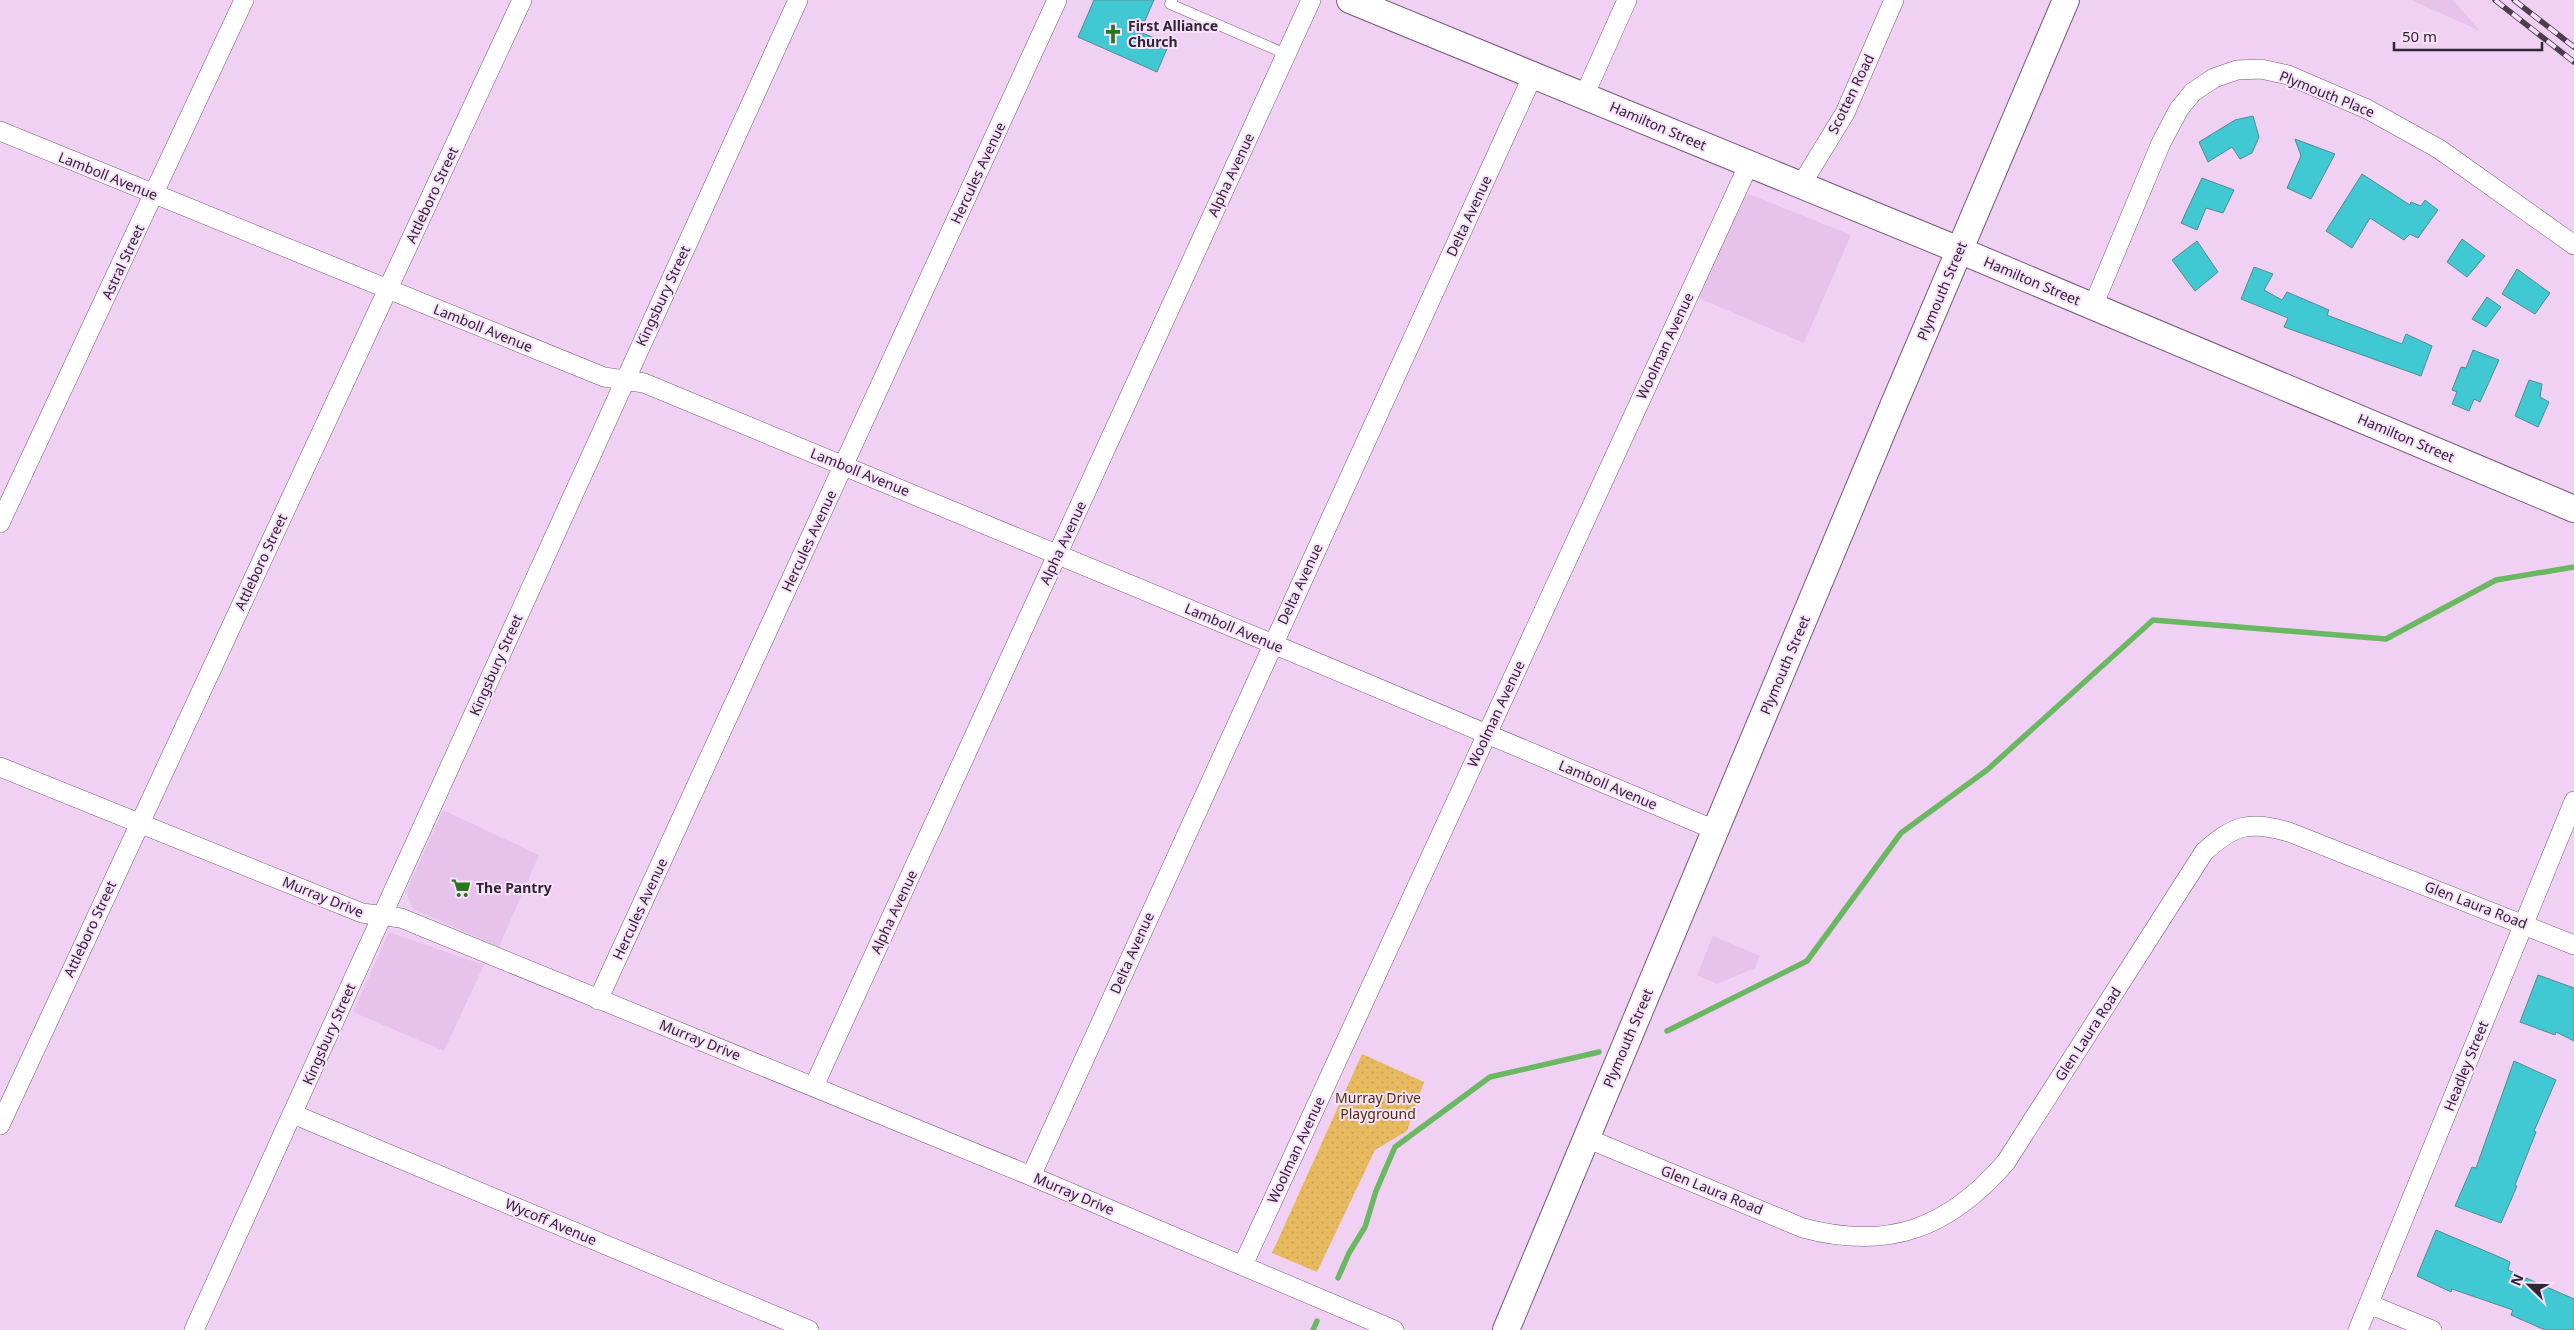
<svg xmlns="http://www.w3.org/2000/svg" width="2574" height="1330" font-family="'Noto Sans',sans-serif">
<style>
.built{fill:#e7c3ec}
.park{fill:url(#park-dots)}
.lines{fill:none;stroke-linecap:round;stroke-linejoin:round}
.stream{stroke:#6ab862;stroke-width:5.5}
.building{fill:#40c9d3;stroke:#558a8f}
.lane-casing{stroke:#765b7a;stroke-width:11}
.street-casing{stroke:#765b7a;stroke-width:20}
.secondary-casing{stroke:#765b7a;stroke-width:28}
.lane{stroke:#fff;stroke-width:10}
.street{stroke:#fff;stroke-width:19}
.secondary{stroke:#fff;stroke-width:26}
.rail-casing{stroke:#4c3e4e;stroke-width:5.5}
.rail{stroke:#f9e1fd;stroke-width:4;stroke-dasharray:11;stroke-linecap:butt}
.labels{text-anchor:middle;stroke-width:4;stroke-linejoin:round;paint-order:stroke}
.poi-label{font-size:14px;font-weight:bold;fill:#302532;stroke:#f9e1fd;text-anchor:start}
.street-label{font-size:14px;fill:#302532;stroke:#f9e1fd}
.park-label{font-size:14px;fill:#483200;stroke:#f9e1fd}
</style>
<defs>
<pattern id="park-dots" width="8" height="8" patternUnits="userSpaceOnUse" patternTransform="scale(1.25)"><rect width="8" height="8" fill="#e8ba60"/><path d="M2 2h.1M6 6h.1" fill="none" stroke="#c7a054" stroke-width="1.8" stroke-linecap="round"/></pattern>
</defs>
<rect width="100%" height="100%" fill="#f0d1f4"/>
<path class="built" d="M2411,0H2453L2480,31Z
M1749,194L1851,235L1804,343L1696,297L1742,199Z
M443,810L539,855L499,947L413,909L406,892Z
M389,932L484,965L444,1051L353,1012Z
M1713,936L1760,956L1755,968L1717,984L1697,975Z"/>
<path class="park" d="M1362,1054L1424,1082L1407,1131L1375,1150L1317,1272L1272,1253Z"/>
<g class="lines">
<path class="stream" d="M1667,1031L1807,961L1901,833L1987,770L2153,620L2386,639L2496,580L2574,567
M1338,1278L1349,1253L1365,1227L1376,1191L1395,1147L1490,1077L1599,1052
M1313,1330L1317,1321"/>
</g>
<path class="building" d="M1094,0H1154L1140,32L1169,44L1157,72L1078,37Z
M2253,116L2259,137L2252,153L2240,159L2232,147L2208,162L2199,142L2235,120Z
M2295,139L2335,154L2311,199L2287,188L2301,156Z
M2362,174L2410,205L2411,202L2421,206L2425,200L2438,210L2418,238L2410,234L2404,240L2370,218L2352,248L2326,231Z
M2202,178L2234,190L2223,213L2206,208L2197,230L2181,223Z
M2462,239L2485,256L2467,277L2447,262Z
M2197,241L2218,272L2195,291L2172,260Z
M2254,267L2273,274L2264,290L2282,300L2287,292L2329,310L2327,315L2402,344L2406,334L2432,346L2421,376L2284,327L2288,318L2241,299Z
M2517,269L2550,293L2535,314L2502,294Z
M2487,297L2501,307L2486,327L2472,319Z
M2473,350L2499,360L2480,402L2474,399L2469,411L2452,404L2457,392L2452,390L2461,367L2466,368Z
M2529,380L2542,384L2540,397L2549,402L2538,427L2515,416Z
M2538,975L2574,988V1041L2556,1032L2555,1035L2520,1022Z
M2514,1061L2556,1080L2534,1131L2536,1132L2515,1185L2517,1186L2501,1223L2455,1206L2472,1167L2476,1168Z
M2436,1230L2504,1259L2510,1262L2508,1270L2574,1299V1330H2545L2511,1315L2513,1310L2452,1289L2451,1292L2417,1276Z"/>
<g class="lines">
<defs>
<path id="lane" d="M1172,0L1170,4L1286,54"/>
<path id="street" d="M1584,96L1627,0
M0,131L604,377L644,383L1273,644L1715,830
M1801,185L1845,113L1894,0
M2093,306L2161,143L2179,109L2193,92L2214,78L2237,70L2261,69L2288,75L2367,109L2439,149L2574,245
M0,523L244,0
M0,767L362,913L401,918L1031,1176L1394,1330
M598,1000L1057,0
M814,1086L1311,0
M293,1114L809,1330
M0,1125L522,0
M1586,1138L1803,1228C1889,1251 1949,1228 2006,1162L2204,852C2235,824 2249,821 2289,832L2574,945
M1031,1176L1533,75
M1243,1265L1749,164
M2369,1304L2432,1330
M194,1330L798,0
M2358,1330L2574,801"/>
<path id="secondary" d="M1350,0L1959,250L2574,509
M1506,1330L1891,411L2066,0"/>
</defs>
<use href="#lane" class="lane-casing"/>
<use href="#street" class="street-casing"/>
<use href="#secondary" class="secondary-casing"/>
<use href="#lane" class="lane"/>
<use href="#street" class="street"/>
<use href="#secondary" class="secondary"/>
<defs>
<path id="rail" d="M2495,0L2574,62
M2514,0L2574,47"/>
</defs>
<use href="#rail" class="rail-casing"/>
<use href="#rail" class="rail"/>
</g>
<defs>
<symbol id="church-bare" viewBox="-9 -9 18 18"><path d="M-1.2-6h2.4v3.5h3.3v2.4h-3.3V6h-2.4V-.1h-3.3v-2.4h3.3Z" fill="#277720" stroke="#f9e1fd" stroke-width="2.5" paint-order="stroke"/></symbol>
<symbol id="supermarket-bare" viewBox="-9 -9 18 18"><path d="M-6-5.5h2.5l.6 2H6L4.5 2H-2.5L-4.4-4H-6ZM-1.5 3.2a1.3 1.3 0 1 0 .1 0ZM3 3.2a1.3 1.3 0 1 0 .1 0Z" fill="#277720" stroke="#f9e1fd" stroke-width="2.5" paint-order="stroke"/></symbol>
</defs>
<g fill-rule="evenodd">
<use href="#church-bare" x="1099" y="20" width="28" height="28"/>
<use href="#supermarket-bare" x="447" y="874" width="28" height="28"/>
</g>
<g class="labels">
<g class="poi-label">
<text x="1128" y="31">First Alliance<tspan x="1128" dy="16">Church</tspan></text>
<text x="476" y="893">The Pantry</text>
</g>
<g class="street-label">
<text transform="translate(1851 94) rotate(-64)" y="5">Scotten Road</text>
<text transform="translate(2327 94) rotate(22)" y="5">Plymouth Place</text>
<text transform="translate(1658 126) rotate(23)" y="5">Hamilton Street</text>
<text transform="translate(978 173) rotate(-65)" y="5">Hercules Avenue</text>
<text transform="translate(1231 175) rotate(-65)" y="5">Alpha Avenue</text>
<text transform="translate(108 176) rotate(22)" y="5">Lamboll Avenue</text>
<text transform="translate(432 195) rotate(-65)" y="5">Attleboro Street</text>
<text transform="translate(1469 216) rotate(-65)" y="5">Delta Avenue</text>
<text transform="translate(123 262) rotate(-65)" y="5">Astral Street</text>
<text transform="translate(2032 281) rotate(23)" y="5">Hamilton Street</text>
<text transform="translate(1942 291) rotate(-67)" y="5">Plymouth Street</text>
<text transform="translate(663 296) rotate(-65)" y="5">Kingsbury Street</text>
<text transform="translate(483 328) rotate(22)" y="5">Lamboll Avenue</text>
<text transform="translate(1665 346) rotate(-65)" y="5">Woolman Avenue</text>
<text transform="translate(2406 438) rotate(23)" y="5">Hamilton Street</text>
<text transform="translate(860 472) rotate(22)" y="5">Lamboll Avenue</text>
<text transform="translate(809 541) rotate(-65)" y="5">Hercules Avenue</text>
<text transform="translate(1063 543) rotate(-65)" y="5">Alpha Avenue</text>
<text transform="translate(261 562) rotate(-65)" y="5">Attleboro Street</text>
<text transform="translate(1300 584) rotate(-65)" y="5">Delta Avenue</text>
<text transform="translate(1234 628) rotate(23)" y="5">Lamboll Avenue</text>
<text transform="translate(496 665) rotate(-66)" y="5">Kingsbury Street</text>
<text transform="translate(1785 665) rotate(-67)" y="5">Plymouth Street</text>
<text transform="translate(1496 714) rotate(-65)" y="5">Woolman Avenue</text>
<text transform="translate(1608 785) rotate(23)" y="5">Lamboll Avenue</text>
<text transform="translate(323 897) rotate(22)" y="5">Murray Drive</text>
<text transform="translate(2476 905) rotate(21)" y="5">Glen Laura Road</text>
<text transform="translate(640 909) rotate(-65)" y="5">Hercules Avenue</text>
<text transform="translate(894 912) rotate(-65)" y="5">Alpha Avenue</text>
<text transform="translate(90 929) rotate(-65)" y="5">Attleboro Street</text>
<text transform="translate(1132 953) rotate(-66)" y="5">Delta Avenue</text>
<text transform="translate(329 1034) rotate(-66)" y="5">Kingsbury Street</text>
<text transform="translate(2088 1034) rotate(-57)" y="5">Glen Laura Road</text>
<text transform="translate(1628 1038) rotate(-67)" y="5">Plymouth Street</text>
<text transform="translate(700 1040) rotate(22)" y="5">Murray Drive</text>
<text transform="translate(2466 1066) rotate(-68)" y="5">Headley Street</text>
<text transform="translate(1296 1150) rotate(-65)" y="5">Woolman Avenue</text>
<text transform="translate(1712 1190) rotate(22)" y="5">Glen Laura Road</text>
<text transform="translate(1074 1194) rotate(23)" y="5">Murray Drive</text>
<text transform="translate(551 1222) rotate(23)" y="5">Wycoff Avenue</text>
</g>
<g class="park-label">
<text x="1378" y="1103">Murray Drive<tspan x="1378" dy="16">Playground</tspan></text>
</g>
</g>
<g transform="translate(2529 1285) rotate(293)" stroke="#f9e1fd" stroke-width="4" paint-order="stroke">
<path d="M0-4L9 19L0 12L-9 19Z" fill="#302532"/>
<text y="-8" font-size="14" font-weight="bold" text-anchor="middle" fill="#302532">N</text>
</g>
<path d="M2394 42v8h148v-8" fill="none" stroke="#302532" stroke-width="2.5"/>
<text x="2402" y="42" font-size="15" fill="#302532" stroke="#f9e1fd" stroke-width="4" paint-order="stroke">50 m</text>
</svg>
